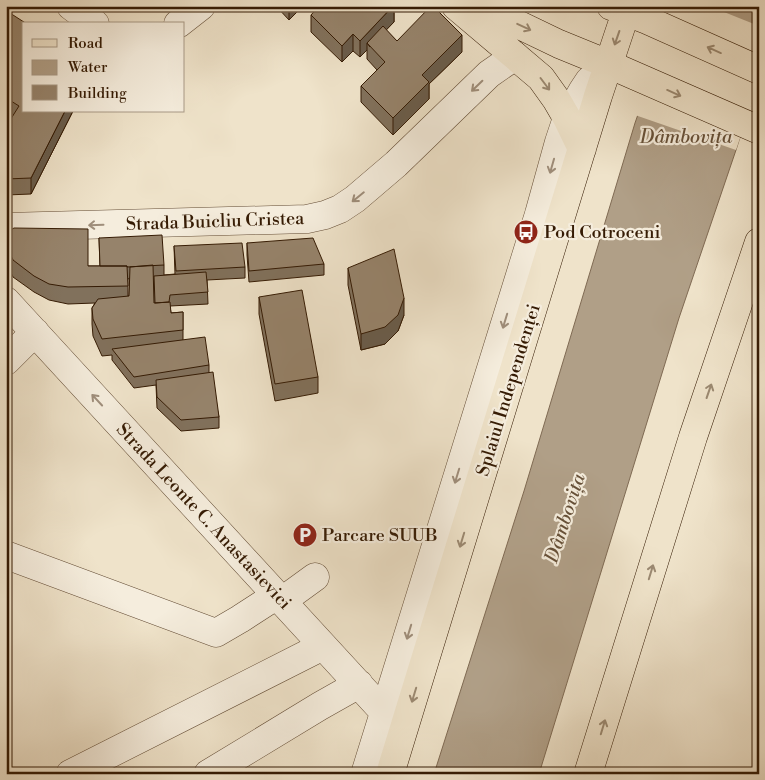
<svg xmlns="http://www.w3.org/2000/svg" width="765" height="780" font-family="'Libre Bodoni',serif">
<style>
.water{fill:#b09f87;stroke:#7f6a53}
.pier{fill:#efe3ca}
.lines{fill:none;stroke-linecap:round;stroke-linejoin:round}
.minor-casing{stroke:#644d36;stroke-width:29}
.major-casing{stroke:#351b04;stroke-width:29}
.minor{stroke:#f5eddd;stroke-width:28}
.major{stroke:#efe3ca;stroke-width:28}
.wall{fill:#81715c;stroke:#351b04;fill-rule:evenodd}
.shaded-wall{fill:#695c4b;stroke:#351b04}
.building{fill:#96836b;stroke:#351b04}
.oneway{stroke:#9b8971}
.oneway2{stroke:#9f8e7b}
.labels{text-anchor:middle;stroke-width:4.5;stroke-linejoin:round;paint-order:stroke}
.street-label{font-size:18px;fill:#351b04;stroke:#f5eddd}
.poi-label{font-size:18px;fill:#351b04;stroke:#f5eddd;text-anchor:start}
.water-label{font-size:19px;font-style:italic;fill:#665038;stroke:#f5eddd}
</style>
<rect width="100%" height="100%" fill="#efe3ca"/>
<filter id="stains"><feTurbulence type="fractalNoise" baseFrequency=".004" numOctaves="4"/><feColorMatrix values="0 0 0 0 .2 0 0 0 0 .09 0 0 0 0 .02 0 0 0 .5 -.17"/></filter>
<radialGradient id="worn" r=".72"><stop offset=".6" stop-color="#630" stop-opacity="0"/><stop offset="1" stop-color="#630" stop-opacity=".3"/></radialGradient>
<path class="water" d="M676,6H759V77L736,150L679,318L539,774H434L524,491L635,123Z"/>
<path class="pier" d="M673,6H709L759,26V82L736,150L635,115Z"/>
<g class="lines">
<defs>
<path id="minor" d="M71,6L95,24
M178,24L201,6
M6,227L307,219L325,215L340,209L355,199L396,164L489,74L515,56
M6,301L395,724
M6,361L35,332
M6,555L216,633L240,619L277,595
M282,601L315,577
M70,774L323,646
M208,774L320,706L359,684
M365,774L539,214L559,142L567,118L583,90L589,81L608,64"/>
<path id="major" d="M456,6L541,78L556,99L567,118L582,149
M480,6L559,44L608,64L759,130
M611,6L647,20L759,70
M390,774L598,96L628,6
M588,774L693,437L759,242"/>
</defs>
<use href="#minor" class="minor-casing"/>
<use href="#major" class="major-casing"/>
<use href="#minor" class="minor"/>
<use href="#major" class="major"/>
</g>
<path class="wall" d="M276,6H303L289,20Z
M394,6V22L386,30L397,41L462,52L429,84V99L393,135L361,102V86L377,70L367,59V50L360,57L353,51L342,62L311,32V15Z
M6,10L73,111L31,194L6,195V124L7,125L11,118L6,113Z
M6,235L88,266H100L99,238L164,265V275L175,274L174,246L245,267V278L207,280L208,304L170,306L171,313L183,312V340L209,365V373L219,417V428L181,431L157,408L156,385L134,388L112,360V355L102,356L93,336L92,324V308L95,303L68,304L49,300L34,292L13,277L6,262ZM130,278L129,296H128V279Z
M247,243L324,264V275L249,282L247,255Z
M348,268L404,315L398,331L385,344L361,350L348,285Z
M259,297L318,377V393L275,401L259,314Z"/>
<path class="shaded-wall" d="M291,6H303L289,20V8Z
M393,6H394V22L370,47L367,43V50L360,57V41Z
M353,34V51L342,62V46Z
M462,35V52L429,84V99L393,135V118L422,75Z
M65,111H73L31,194V178Z
M404,298V315L398,331L385,344L361,350V334Z"/>
<path class="building" d="M319,6H393L360,41L353,34L342,46L311,15Z
M431,6H433L462,35L422,75L429,82L393,118L361,86L385,62L367,43L383,26L397,41Z
M6,10L13,15L27,24H24V111H65L31,178L6,179V124L7,125L19,106L11,101L6,97Z
M14,228L88,229V266H127L128,286L68,287L49,284L34,276L13,260L6,245V235L7,232Z
M162,235L164,265L127,267V266H100L99,238Z
M313,238L324,264L249,271L247,243Z
M242,243L245,267L176,271L174,246Z
M394,249L404,298L398,315L385,327L361,334L348,268Z
M153,265L154,303L170,302L171,313L183,312V330L102,339L93,319L92,308L98,299L129,296L130,267Z
M206,272L208,292L170,295L169,302L155,303L154,276Z
M302,290L318,377L275,384L259,297Z
M205,337L209,365L134,377L112,349Z
M213,372L219,417L181,420L157,397L156,380Z"/>
<defs><path id="oneway-shaft" d="M-6 0H5M1.5-3L5.5 0L1.5 3" fill="none" stroke-width="1.6" stroke-linecap="round" stroke-linejoin="round" transform="scale(1.25)"/></defs>
<g class="oneway">
<use href="#oneway-shaft" transform="translate(524 27) rotate(25)"/>
<use href="#oneway-shaft" transform="translate(617 38) rotate(109)"/>
<use href="#oneway-shaft" transform="translate(714 50) rotate(-156)"/>
<use href="#oneway-shaft" transform="translate(545 84) rotate(53)"/>
<use href="#oneway-shaft" transform="translate(674 93) rotate(24)"/>
<use href="#oneway-shaft" transform="translate(709 391) rotate(-71)"/>
<use href="#oneway-shaft" transform="translate(462 540) rotate(107)"/>
<use href="#oneway-shaft" transform="translate(651 572) rotate(-73)"/>
<use href="#oneway-shaft" transform="translate(414 695) rotate(107)"/>
<use href="#oneway-shaft" transform="translate(603 727) rotate(-73)"/>
</g>
<g class="oneway2">
<use href="#oneway-shaft" transform="translate(477 86) rotate(136)"/>
<use href="#oneway-shaft" transform="translate(552 166) rotate(106)"/>
<use href="#oneway-shaft" transform="translate(358 197) rotate(141)"/>
<use href="#oneway-shaft" transform="translate(96 225) rotate(178)"/>
<use href="#oneway-shaft" transform="translate(505 321) rotate(107)"/>
<use href="#oneway-shaft" transform="translate(97 400) rotate(-133)"/>
<use href="#oneway-shaft" transform="translate(457 476) rotate(107)"/>
<use href="#oneway-shaft" transform="translate(409 632) rotate(107)"/>
</g>
<defs>
<symbol id="bus-disc" viewBox="-11 -11 22 22"><circle r="9.5" fill="#8f2418" stroke="#f5eddd"/><path d="M-5-6H5V4H4V6H2V4H-2V6H-4V4H-5ZM-3.5-4V0h7V-4ZM-3.5 1.2v1.5H-2V1.2ZM2 1.2v1.5H3.5V1.2Z" fill="#fff"/></symbol>
<symbol id="parking-disc" viewBox="-11 -11 22 22"><circle r="9.5" fill="#8f2418" stroke="#f5eddd"/><path d="M-3.5-5.5H1a3.5 3.5 0 0 1 0 7H-1V5.5H-3.5ZM-1-3.4V-.6H.8a1.4 1.4 0 0 0 0-2.8Z" fill="#fff"/></symbol>
</defs>
<g fill-rule="evenodd">
<use href="#bus-disc" x="512" y="218" width="28" height="28"/>
<use href="#parking-disc" x="291" y="521" width="28" height="28"/>
</g>
<g class="labels">
<g class="street-label">
<text transform="translate(215 221) rotate(-2)" y="6">Strada Buicliu Cristea</text>
<text transform="translate(508 390) rotate(-73)" y="6">Splaiul Independenței</text>
<text transform="translate(204 516) rotate(47)" y="6">Strada Leonte C. Anastasievici</text>
</g>
<g class="poi-label">
<text x="544" y="238">Pod Cotroceni</text>
<text x="322" y="541">Parcare SUUB</text>
</g>
<g class="water-label">
<text x="686" y="143">Dâmbovița</text>
<text transform="translate(564 518) rotate(-72)" y="7">Dâmbovița</text>
</g>
</g>
<rect width="765" height="780" fill="none" stroke="#efe3ca" stroke-width="25"/>
<rect x="8" y="8" width="750" height="765" fill="none" stroke="#351b04" stroke-width="2.5"/>
<rect x="12" y="12" width="740" height="755" fill="none" stroke="#351b04"/>
<rect x="22" y="22" width="162" height="90" fill="#f5eddd" stroke="#a89986"/>
<rect x="32" y="39" width="25" height="8" fill="#efe3ca" stroke="#a89986"/>
<text x="68" y="48" font-size="15" fill="#351b04">Road</text>
<rect x="32" y="60" width="25" height="15" fill="#b09f87" stroke="#a89986"/>
<text x="68" y="72" font-size="15" fill="#351b04">Water</text>
<rect x="32" y="85" width="25" height="15" fill="#96836b" stroke="#a89986"/>
<text x="68" y="98" font-size="15" fill="#351b04">Building</text>
<rect width="100%" height="100%" filter="url(#stains)"/>
<rect width="100%" height="100%" fill="url(#worn)"/>
</svg>
